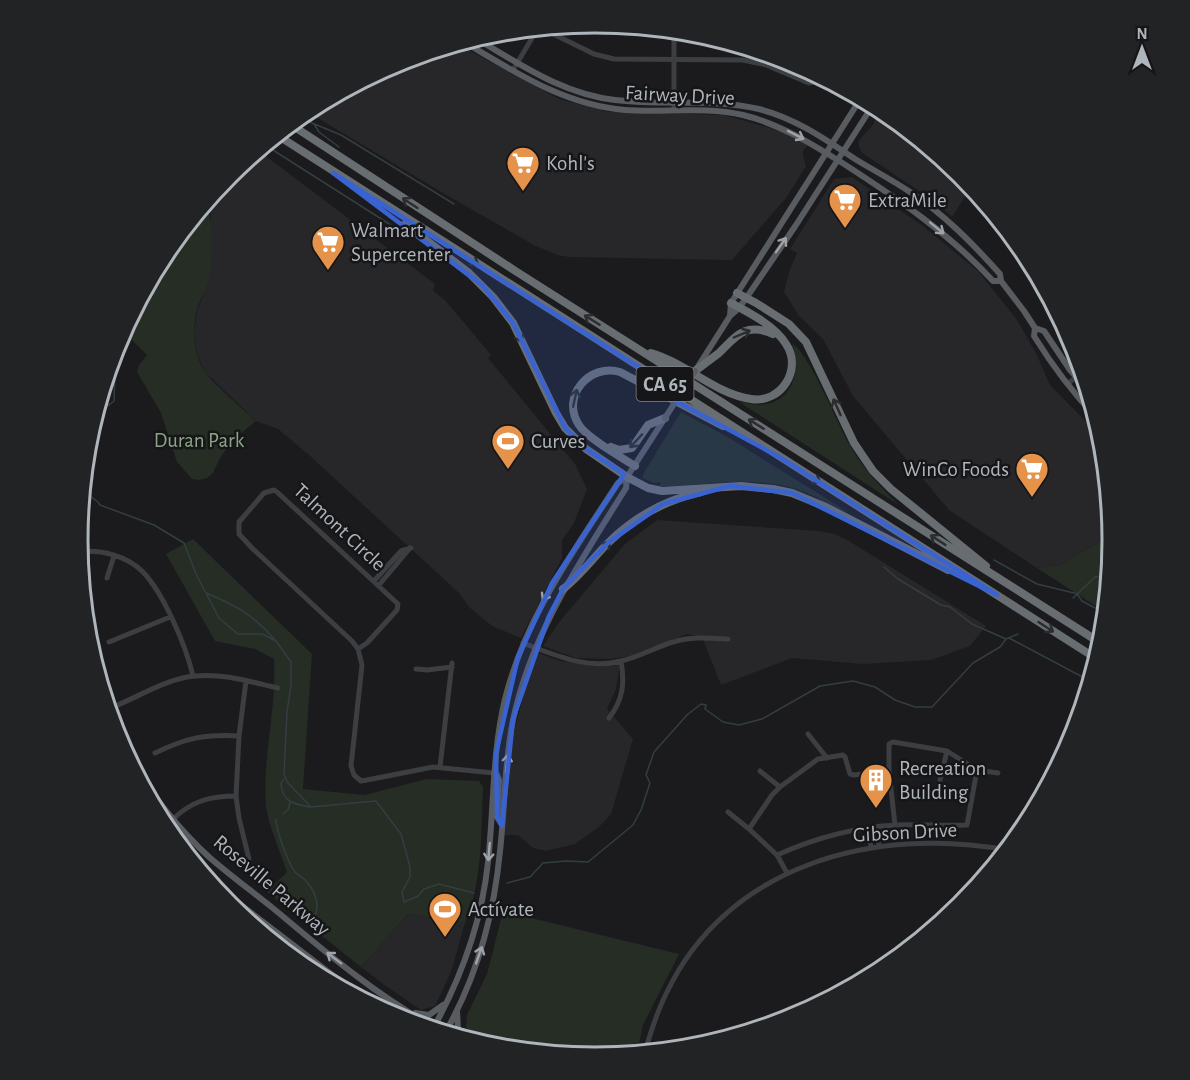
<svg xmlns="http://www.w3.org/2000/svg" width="1190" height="1080" font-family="'Alegreya Sans',sans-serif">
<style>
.built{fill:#27272a}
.green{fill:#252d25}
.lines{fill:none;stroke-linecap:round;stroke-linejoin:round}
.stream{stroke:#333e42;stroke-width:1.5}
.minor{stroke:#3c3e41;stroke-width:5}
.major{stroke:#585b60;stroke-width:6}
.highway{stroke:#686d72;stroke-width:8}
.major-bridge{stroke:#585b60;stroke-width:6}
.oneway{stroke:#9da3a9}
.oneway2{stroke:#2a2c2e}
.marked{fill:#3a63d2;fill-opacity:0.2;stroke:#3a63d2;stroke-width:4.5;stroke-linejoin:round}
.labels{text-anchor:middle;stroke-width:5;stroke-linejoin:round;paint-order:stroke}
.shield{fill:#161618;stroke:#80858a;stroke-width:1.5}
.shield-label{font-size:20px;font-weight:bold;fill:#aeb5bb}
.street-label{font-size:21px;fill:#aeb5bb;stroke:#161618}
.poi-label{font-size:21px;fill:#aeb5bb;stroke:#161618;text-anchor:start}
.park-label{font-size:21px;fill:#8ba487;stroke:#161618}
.rim{fill:none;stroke:#aeb5bb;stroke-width:3}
</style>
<rect width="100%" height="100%" fill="#1b1b1d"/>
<path class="built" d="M457,44L559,99L609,112L724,115L781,131L808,145L803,150V156L806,166L786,198L732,260L569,257L557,255L534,245L443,193L306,111L397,62Z
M881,109L961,174L971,187L952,217L937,203L861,152L858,143L860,139L872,126Z
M258,150L435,284L433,291L445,300L491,355L488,358L575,464L587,489L574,523L562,540V558L521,638L492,626L470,608L458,592L309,455L278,429L256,421L204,371L197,353L194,333L197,311L208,283L211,213L206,202L229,174Z
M852,177L923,226L978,271L1017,320L1036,353L1050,385L1102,438L1112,534L1060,565L1037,568L949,510L853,396L823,339L799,316L784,292L790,269L797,253L790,249L834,179Z
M657,520L818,531L834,534L849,541L986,626L970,646L931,660L863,664L792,658L721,685L702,637L687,634L630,656L609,659L576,658L543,646L560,621L625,544Z
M538,653L560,661L595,666L620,665L616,689L607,709L633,739L611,814L599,827L575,844L546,851L533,848L518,835H505L506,792L513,736L525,690Z
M408,914L465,923L451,972L435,1006L421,1010L383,984L361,967Z"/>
<path class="green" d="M206,202C214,221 213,264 208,284C205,293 199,301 197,310C192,328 194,352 203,369C210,381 244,410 256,421L233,440L220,458L213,473L207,478L199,480L192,479L177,462L161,413L137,372L139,365L147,355L123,331L165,252Z
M792,343C809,354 837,422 849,444C862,467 880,487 899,505L739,402C747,403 757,406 766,404C796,399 800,366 792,343Z
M681,412L731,439L851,514C832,506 815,495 796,489C746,474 706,487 659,486L661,482L654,483L642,478L645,471Z
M1112,534L1105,612L1037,568L1060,565Z
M193,539L312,654L303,789L365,795L426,779L479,781L483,787C481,834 483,879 465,923L408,914L361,967L267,892L287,872C281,854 268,824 266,806C262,757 277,708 274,659L255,649L215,641L166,554Z
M211,883L324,972L320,977L307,970L229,906Z
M503,911L679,954L643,1025L637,1053L595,1057L517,1050L466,1028L467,1015L487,974Z"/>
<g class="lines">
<path class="stream" d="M300,116L312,123L341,135L454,204
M314,124L319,132L339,147
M265,145L405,234L407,231
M97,408L109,405L114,401L116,346
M82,490L98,502L100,505L154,525L184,543L196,574L219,618L238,634H262L276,641L291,662V686L287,711L284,774L288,783L311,807L376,801L401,834L410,867V877L402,892L404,902L418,896L424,889L439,884L474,893
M994,560L1037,584L1078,594
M884,567L898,579L941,605L950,607L972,624L1006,639
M206,593C235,605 254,615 275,640
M1077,594L1082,601L1105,613
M1073,598L1095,577L1109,575
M1009,638L1090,681
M284,779L281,783C282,802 293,804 310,807
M283,814L288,810L290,803
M276,819C276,830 288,863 295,872C298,876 303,877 306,881C317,893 322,910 310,923
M507,883L530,877L543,863L566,861L588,862L633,825L641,810L650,783L646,775L654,752L687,715L701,704L706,705L705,709L723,722L739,725L762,719L820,686L853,681L875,687L895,700L915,707H932L973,663L1000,647L1006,639L1018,634"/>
<path class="minor" d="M541,28L594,54L614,59L743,60L766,65L809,83L817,81L820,76
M513,70L538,28
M674,107V30
M1067,384L1082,373
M79,552C101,549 127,556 143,572C164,594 186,646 193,676
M107,578L114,556
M374,581L401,551L411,548
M379,585L410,548
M109,642L170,617
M523,643C555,655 587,670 621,661C639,657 656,647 673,642C691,636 710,638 728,639
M358,649L367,643L397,610L398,604L277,492L274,490L264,493L239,522V534L252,548L352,641L358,649L362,665L351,766L354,775L361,781L367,780L433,767L494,773
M416,669L427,670L452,667
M246,681L239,736L236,796L239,818L249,859
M108,709C135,699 167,678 195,676C223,673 251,682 278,688
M609,718C623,700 625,683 621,661
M808,734L827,758
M155,753C186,738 204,734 239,736
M440,767L452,663
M977,770L998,773
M760,771L780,787
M940,780L947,751
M728,812L749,829
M173,819C192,801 210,796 236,796
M876,827L879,846
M869,828L871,847
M777,855C815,838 855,827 897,825C921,824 944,826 967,825L977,770L947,751L893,742L889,744V771L895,825
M787,873L777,855L749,829L772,795L780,787L818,759L843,755L845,757L850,774L854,775L889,771
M647,1045C652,1028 658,1010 666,994C727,864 875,826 1007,850"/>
<path class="major" d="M475,38C520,64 562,94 615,100C663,106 711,98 759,109C795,118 825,139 855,159C873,170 892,180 910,192C944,214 973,244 1000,274L1001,281L1024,311L1035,328L1044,331L1070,370L1087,389
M464,42C515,72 564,105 625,110C664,113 704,106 743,115C780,124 812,144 844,164C898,199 950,234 993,281H1001
M730,316L731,303L861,98
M1035,328L1034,336C1052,365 1072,392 1096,417
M697,368L730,316L739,308L749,294L796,225L873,105
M114,729C138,777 169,820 209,857C232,877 257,895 280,914C331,957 384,1001 443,1032
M494,773L497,775L499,780L497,817L502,825
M207,879L370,1004
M457,1011L458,1030L464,1039
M415,1013L429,1015L443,1005
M433,1029C461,978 482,920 488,862C494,808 492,753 505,699C525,618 573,552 618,483L627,477L665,418
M445,1033C477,977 494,915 500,851C505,807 504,764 513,720C531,634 580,562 626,488L627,477
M644,1053L647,1045"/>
<path class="highway" d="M290,124L517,272L1102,644
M277,135L1097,659
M405,224L469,273L493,297L513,323L556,413L565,428L586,449L627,477L648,488L662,491L741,486L773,489L792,493L826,507L948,570
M737,293L756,303L789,324L806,342L854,443L873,471L891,489L986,566
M651,353C686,363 715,394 751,399C781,404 803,369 786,344C775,326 750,313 731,303
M695,371C703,365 711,359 719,353C737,335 746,322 773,334
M611,447L619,450L632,448L648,425L665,418
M635,466C621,457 587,438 579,425C560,396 590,363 620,372L723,426
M563,589C580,576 593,558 608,543C634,517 666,500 701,492"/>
<path class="major-bridge" d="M665,418L695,371"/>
</g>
<defs><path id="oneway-shaft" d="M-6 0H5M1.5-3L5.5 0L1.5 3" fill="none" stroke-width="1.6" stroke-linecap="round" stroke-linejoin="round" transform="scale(1.5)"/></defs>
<g class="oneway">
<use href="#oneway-shaft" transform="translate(796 135) rotate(27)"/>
<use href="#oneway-shaft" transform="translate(937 228) rotate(39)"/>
<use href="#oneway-shaft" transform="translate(781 245) rotate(-55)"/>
<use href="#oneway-shaft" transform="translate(547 593) rotate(119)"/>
<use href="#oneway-shaft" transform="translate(507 763) rotate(-83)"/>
<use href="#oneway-shaft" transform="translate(489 852) rotate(95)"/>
<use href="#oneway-shaft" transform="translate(479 955) rotate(-71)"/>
<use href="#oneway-shaft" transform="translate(334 958) rotate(-143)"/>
</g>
<g class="oneway2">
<use href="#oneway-shaft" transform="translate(410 203) rotate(-147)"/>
<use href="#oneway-shaft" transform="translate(471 260) rotate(32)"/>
<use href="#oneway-shaft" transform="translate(592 320) rotate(-148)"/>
<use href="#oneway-shaft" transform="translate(518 334) rotate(65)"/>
<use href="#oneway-shaft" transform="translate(742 334) rotate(-23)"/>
<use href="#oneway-shaft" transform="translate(575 398) rotate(-78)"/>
<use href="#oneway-shaft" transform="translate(837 407) rotate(-114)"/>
<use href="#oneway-shaft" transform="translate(756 424) rotate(-148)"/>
<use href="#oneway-shaft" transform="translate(636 441) rotate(133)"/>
<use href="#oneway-shaft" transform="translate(813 478) rotate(32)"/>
<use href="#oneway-shaft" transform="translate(938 540) rotate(-147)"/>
<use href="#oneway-shaft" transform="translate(604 548) rotate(-47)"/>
<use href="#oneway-shaft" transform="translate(1046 627) rotate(33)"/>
</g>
<path class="marked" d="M333,173L681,394L676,401L781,458L997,595L792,493L730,486L663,504L608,543L563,589L549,616L513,719L502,826L497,817L496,753L518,657L552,583L624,474L586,449L565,428L513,323L482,285Z"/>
<defs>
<symbol id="supermarket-pin" viewBox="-11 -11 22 30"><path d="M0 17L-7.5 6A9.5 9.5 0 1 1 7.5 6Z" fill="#e5924a" stroke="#161618"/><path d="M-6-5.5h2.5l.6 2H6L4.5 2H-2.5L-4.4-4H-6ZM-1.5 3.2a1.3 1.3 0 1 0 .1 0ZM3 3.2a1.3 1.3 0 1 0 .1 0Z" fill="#fff"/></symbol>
<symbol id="stadium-pin" viewBox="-11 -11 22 30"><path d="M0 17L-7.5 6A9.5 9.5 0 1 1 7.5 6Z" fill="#e5924a" stroke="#161618"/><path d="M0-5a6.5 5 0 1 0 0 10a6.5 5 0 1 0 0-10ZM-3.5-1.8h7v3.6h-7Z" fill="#fff"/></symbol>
<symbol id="building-pin" viewBox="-11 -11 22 30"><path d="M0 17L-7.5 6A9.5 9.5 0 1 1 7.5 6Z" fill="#e5924a" stroke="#161618"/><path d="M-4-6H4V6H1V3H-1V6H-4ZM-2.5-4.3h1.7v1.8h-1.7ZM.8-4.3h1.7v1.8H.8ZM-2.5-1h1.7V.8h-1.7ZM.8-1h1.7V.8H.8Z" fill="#fff"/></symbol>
</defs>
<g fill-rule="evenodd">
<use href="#supermarket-pin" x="504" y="144" width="38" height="52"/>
<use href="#supermarket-pin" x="826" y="181" width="38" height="52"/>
<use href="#supermarket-pin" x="309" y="223" width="38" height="52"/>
<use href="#stadium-pin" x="489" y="422" width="38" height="52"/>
<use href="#supermarket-pin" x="1013" y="450" width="38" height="52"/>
<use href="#building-pin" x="857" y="761" width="38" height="52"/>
<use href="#stadium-pin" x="426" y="890" width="38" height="52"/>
</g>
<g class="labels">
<rect class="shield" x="636.5" y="367" width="57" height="34" rx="4.5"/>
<g class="shield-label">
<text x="665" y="391">CA 65</text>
</g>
<g class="street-label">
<text transform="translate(680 95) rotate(3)" y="7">Fairway Drive</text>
<text transform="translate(340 527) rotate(43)" y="7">Talmont Circle</text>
<text transform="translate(905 832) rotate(-3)" y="7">Gibson Drive</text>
<text transform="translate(272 885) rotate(40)" y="7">Roseville Parkway</text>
</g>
<g class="poi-label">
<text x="546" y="170">Kohl's</text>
<text x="868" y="207">ExtraMile</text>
<text x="351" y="237">Walmart<tspan x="351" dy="24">Supercenter</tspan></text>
<text x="531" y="448">Curves</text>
<text x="1009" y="476" text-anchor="end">WinCo Foods</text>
<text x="899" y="775">Recreation<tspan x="899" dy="24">Building</tspan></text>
<text x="468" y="916">Actívate</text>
</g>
<g class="park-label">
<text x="199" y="447">Duran Park</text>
</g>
</g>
<path d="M0 0H1190V1080H0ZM88 540a507 507 0 1 1 1014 0a507 507 0 1 1-1014 0Z" fill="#222325" fill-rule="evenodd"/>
<path class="rim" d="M88 540a507 507 0 1 1 1014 0a507 507 0 1 1-1014 0Z"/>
<g transform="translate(1142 48)" stroke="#161618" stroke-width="4.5" paint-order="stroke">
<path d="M0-4.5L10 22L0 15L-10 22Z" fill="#aeb5bb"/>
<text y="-9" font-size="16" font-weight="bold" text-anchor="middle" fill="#aeb5bb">N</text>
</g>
</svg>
